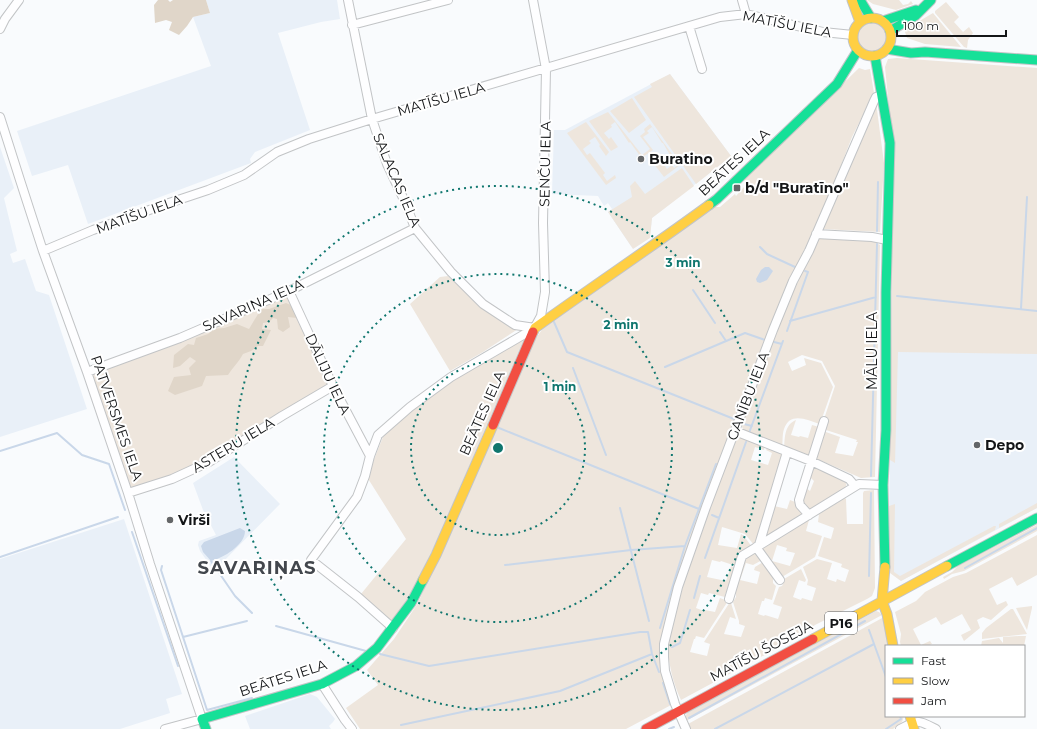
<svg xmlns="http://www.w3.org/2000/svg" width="1037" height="729" font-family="Montserrat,sans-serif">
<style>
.built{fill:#e9f0f8}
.green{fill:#eee6dd;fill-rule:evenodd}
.forest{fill:#e0d6c9}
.water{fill:#c9d7e9}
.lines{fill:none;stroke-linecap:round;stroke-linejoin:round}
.stream{stroke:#c9d7e9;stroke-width:2}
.street-casing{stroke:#c2c4c6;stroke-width:10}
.fast-casing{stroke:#c2c4c6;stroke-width:11}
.slow-casing{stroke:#c2c4c6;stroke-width:11}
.jam-casing{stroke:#c2c4c6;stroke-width:11}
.street{stroke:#fefeff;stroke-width:8}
.fast{stroke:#16e098;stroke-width:9}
.slow{stroke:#ffcf43;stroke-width:9}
.jam{stroke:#f24e42;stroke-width:9}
.ring{fill:none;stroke:#0f766e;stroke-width:2;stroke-dasharray:2 4}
.poi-dot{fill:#646668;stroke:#fff;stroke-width:1.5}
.labels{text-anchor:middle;stroke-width:4;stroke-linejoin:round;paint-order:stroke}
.shield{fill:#fff;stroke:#5a5c5d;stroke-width:1}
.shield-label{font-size:13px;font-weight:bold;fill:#141618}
.street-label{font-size:14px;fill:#141618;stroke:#fff}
.poi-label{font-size:14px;font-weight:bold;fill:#141618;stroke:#fff;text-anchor:start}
.district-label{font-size:18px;font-weight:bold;letter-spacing:1px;fill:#43474d;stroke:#fff}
.centre{fill:#0f766e;stroke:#fff;stroke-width:2}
.ring-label{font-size:12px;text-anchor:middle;font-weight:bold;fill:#0f766e;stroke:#fff;stroke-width:4;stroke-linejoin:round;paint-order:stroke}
</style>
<rect width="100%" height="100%" fill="#f9fbfd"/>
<path class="built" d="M206,0H337L340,19L321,22L278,33L310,130L255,152L250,159L251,163L88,224L68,165L32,176L17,131L211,66L193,17L210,13Z
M670,74L731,156L652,218L650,236L631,246L608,212L612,209L608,203L604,206L598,196L552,194L554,130H565Z
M0,147L14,188L4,198L17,251L10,254L13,263L25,259L36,291L49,295L87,409L0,437Z
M892,347H1037V508L901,581L888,571Z
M234,457L280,504L214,571L200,551L198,545L199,541L216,535L203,510L193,483Z
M124,519L182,694L166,699L170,713L120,729H0V559Z
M310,694L317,697L335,719L333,722L329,726L331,729H250L245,716Z"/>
<path class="green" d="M867,0H899L903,5L908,4L911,1L913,4L896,10L873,4Z
M946,2L959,17L954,22L963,32L969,27L973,33L968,40L967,48L964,47L935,13V11Z
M933,13L961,47L925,44L907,38L905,32L906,29Z
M857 37a15 15 0 1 1 30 0a15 15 0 1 1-30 0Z
M897,58L1037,68V354L898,352L895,463L890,460L893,148L885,67L888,59Z
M859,68L865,70L870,69L874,93L852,137L825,207L765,340L664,634L673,704L626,729H360L346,708L378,685L367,670L394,639L418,603L533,342L544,327L568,308L715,207H720L735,194L736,196L744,187V180Z
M670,74L737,164L734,165L725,161L696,184L634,97L652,87L650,84Z
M632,98L646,120L629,133L610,111Z
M876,102L884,163L880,232L822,229Z
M608,112L642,155L650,149L640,136L645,132L644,129L650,124L680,165L664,177L650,159L656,153L667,169L672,165L674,168L679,164L673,156L671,157L663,143H662L652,127L647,131L649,133L643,137L653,150L640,159L639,157L640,156L630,142L629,143L615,122L611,125L612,127L604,133L609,139L611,137L618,147L611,151L589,121Z
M586,122L609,152L606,156L599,146L600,145L595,137L589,141L591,143L583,149L587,155L590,153L605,173L603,175L607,181L615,175L616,178L606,185L567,133Z
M682,168L694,186L652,218L650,238L633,249L608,212L632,197L630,186L635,181L645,194Z
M821,237L873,241L880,245L875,477L861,478L815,458L823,431L840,437L835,453L853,456L858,442H856L857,440L826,430L828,422L824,419L835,386L822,361L802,355L788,362L792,371L806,365L804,358L821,363L833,387L820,424C807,420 790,411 784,429C782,435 783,442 782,448L744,432L741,424L776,332L795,288L817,240Z
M448,276L483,307L518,329L483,352L450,371L410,304L440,277Z
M289,291L333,386L209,462L128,493L87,372Z
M523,341L440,534L408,601L392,625L361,594L406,539L367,477L383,437L411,408L451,379L485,362L514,343Z
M796,420L791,435L799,437L800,436L808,438L812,425L819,427L810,457L784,449C785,438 784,425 796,420Z
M742,436L765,445L764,450L755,447L751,460L768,465L772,453L766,450L768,447L785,455L758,543L754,545L745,534L722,527L718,545L737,548L741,534L744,536L752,547L740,556L736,566L721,561L720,562L712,560L707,577L726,581L731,566L736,568L730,590L725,594V597L709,593L708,595L701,593L696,608L704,611L705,610L715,612L720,598L728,601L704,638L696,636L695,639H694L690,652L707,656L710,644L704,642L730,602L731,603L736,619L730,617L724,634L741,637L745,626L739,624V621L733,602L736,597V593L733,591C738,577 740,553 756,550L764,559L753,565L746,563L740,580L757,584L760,572L754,570L755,567L765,561L775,576L773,579V583L776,586L772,600L765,598L764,601H762L758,614L764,616L765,615L778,619L782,607L773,604L779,587L782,586L784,582V579L801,569L806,580L805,582L799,580L793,597L801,600L802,598L812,601L816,588L807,585L808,580L803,567L817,559L832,563L827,579L836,582L837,579L845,582L849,570L841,567L842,564L818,556L824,537L831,539L834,528L818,522L819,514L845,498L846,499L847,524H863V493L864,491L874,490L875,588L872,596L867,599L815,625L798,637L681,700C673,683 668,663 668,644C669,629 675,614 679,600C694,546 715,494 735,442L738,437Z
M816,467L844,479C847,483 847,485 844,490L809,511L802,502L806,488L810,491L814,481L809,476L813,468Z
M790,500L795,502L805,515L765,539L763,536L774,506L787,509Z
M1037,503V508L999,528V524Z
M895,504L894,572L900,576L994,526H996L995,530L901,581L890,573L889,506Z
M807,518L809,520L806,531L822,536L815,557L782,577L760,548ZM777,545L787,548L786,551L795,553L790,566L772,561Z
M1037,525V531L964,571L952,574L944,579L943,577L952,572L958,566Z
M1037,535V575L1017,586L1012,577L989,589L997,605L1006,601L1008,605L991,620L983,617L977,620L980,628L964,641L961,635L971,630L962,614L941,625L936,617L913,629L921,645L930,641L932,644L927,646H901L900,642L901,634L895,612L916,601L925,592L953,577L966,573Z
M1032,606V608L1027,630L1016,608Z
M1011,609H1013L1027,634L982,639V633L986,628Z
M876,611L879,612L882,615L686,721V715L688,712Z
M884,617L889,646H886V716H904L902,722L893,729H690L688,724Z
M1019,636H1026L1024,646H981L982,641L999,638L1003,643V637Z"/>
<path class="forest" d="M158,0H168L170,2L173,0H206L210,13L193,17L187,26L179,35L169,30L172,22L166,20L155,23L154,5Z
M286,303L293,306L297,318L288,317L290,327L283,332L278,329L277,319L273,318L269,322L263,323L262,329L271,330L263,346H258L251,351L243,354C239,362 233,367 228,375L206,376L202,386L175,395L168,391L174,377L191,375L189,368L196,361L190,357L180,366L173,368L174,355L188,344L194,345L196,338L208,334L213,329L224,328L237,324L249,329L261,309H269Z"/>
<path class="water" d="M765,267H769L773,271L767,280L760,283L757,282L756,279L761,270Z
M240,528L245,531C245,545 223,558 211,561L203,552L201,546L204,542Z"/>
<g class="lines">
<path class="stream" d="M877,231L878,182
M760,247L767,254L795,267
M693,290L715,323
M897,296L1037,311
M1021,309L1027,197
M790,321L876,297
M554,322L567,352L734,419
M787,331L808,272L805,271
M720,332L726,341
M774,342L782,344
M665,367L745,333L765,340
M573,368L606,455
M744,424L752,426
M499,428L699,509
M749,433L783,341
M0,451L57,433L82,455L109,464L125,510
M871,476L877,244
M620,508L649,621
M712,515L719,518
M132,532L178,666
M0,557L118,517
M705,558L746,442
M211,561L235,596L252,613
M505,565L631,550L685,546
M162,566L161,570L207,710L252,698
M965,568L1037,528
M869,576L871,493
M694,598L700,576
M276,626L366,651
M660,628L685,546L716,464
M869,630L886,677
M183,637L247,621
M672,647L680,643L690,610
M380,654L429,666L640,632H648L652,654L659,672
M663,683L670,704
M689,718L865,621
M401,725L560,691L652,654
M669,729L674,727
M715,729L874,644
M886,729L901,719L900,716"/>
<defs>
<path id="street" d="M348,0L372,119L387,164L405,202L415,228L451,272L483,304L515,325L535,328
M533,0L546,69L543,223L545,292L541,316L535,327
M742,0L746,14
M352,25L448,0
M689,26L702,69
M0,29L5,19L19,0
M0,117L20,180L43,251L87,372L128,493L150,564L202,719L165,729
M816,234L872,237L887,240
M43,251L93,230L169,203L208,190L244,175L277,152L309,139L372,119L720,17L746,14L823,32L853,35
M289,291L333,386L370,456
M87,372L180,338L289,291L415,228
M735,431L811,461L849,479L855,486
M128,493L172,479L209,462L282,416L333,386
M809,515L800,505L799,500L824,421
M759,545L787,452
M756,547L780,580
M729,599L742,556L859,484L883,485
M393,628L358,597L311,560L357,497L365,476L370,456L378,435L410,407L451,377L535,328
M322,684L345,720L352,729
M686,729L675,704L665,671L664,657V644L678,587L706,507L773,330L793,281L809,251L874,101L876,97L882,95
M900,729C918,719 918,720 936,729"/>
<path id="fast" d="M860,0L871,18
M883,21L916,10
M890,31L915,16L931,0
M887,49L911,53L925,52L1037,60
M875,56L890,143L886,292V430L883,485L885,567
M709,205L717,199L837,84L858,50
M947,566L1037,518
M206,729L202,719L322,684L356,666L377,648L411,603L423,580"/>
<path id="slow" d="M852,0L860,22
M853 37a19 19 0 1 1 38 0a19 19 0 1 1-38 0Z
M533,332L535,328C593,286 652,247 709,205
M885,567L882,601L887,614L893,646
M423,580L436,555L493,425
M813,639L947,566
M910,716L914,729"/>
<path id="jam" d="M493,425L533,332
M646,729L813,639"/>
</defs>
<use href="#street" class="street-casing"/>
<use href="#fast" class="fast-casing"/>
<use href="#slow" class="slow-casing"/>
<use href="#jam" class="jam-casing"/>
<use href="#street" class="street"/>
<use href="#fast" class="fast"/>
<use href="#slow" class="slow"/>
<use href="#jam" class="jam"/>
</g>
<g class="ring">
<circle cx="498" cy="448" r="87"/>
<circle cx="498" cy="448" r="174"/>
<circle cx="498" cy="448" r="262"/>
</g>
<g class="poi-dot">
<circle cx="641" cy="159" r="4"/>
<rect x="733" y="184" width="8" height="8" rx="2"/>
<circle cx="977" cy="445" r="4"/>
<circle cx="170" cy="520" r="4"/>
</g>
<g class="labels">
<rect class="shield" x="825" y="612" width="32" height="22" rx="3"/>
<g class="shield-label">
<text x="841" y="628">P16</text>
</g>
<g class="street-label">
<text transform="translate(787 24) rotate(11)" y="5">MATĪŠU IELA</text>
<text transform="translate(441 99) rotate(-16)" y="5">MATĪŠU IELA</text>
<text transform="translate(734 162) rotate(-43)" y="5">BEĀTES IELA</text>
<text transform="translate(545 164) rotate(-89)" y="5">SENČU IELA</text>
<text transform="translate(397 180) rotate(67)" y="5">SALACAS IELA</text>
<text transform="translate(139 214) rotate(-20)" y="5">MATĪŠU IELA</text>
<text transform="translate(253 305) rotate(-24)" y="5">SAVARIŅA IELA</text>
<text transform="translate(872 351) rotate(-90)" y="5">MĀLU IELA</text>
<text transform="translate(328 374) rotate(65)" y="5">DĀLIJU IELA</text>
<text transform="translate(748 396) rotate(-69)" y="5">GANĪBU IELA</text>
<text transform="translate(482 413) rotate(-66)" y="5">BEĀTES IELA</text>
<text transform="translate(117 418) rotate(71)" y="5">PATVERSMES IELA</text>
<text transform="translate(233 445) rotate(-31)" y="5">ASTERU IELA</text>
<text transform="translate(761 651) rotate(-28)" y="5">MATĪŠU ŠOSEJA</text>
<text transform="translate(283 678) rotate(-18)" y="5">BEĀTES IELA</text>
</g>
<g class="poi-label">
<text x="649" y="164">Buratino</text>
<text x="745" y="193">b/d "Buratīno"</text>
<text x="985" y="450">Depo</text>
<text x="178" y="525">Virši</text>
</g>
<g class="district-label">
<text x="257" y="574">SAVARIŅAS</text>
</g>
</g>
<circle cx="498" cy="448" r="6" class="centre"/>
<g class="ring-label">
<text x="683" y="267">3 min</text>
<text x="621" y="329">2 min</text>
<text x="560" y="391">1 min</text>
</g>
<rect x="885" y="645" width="140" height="72" fill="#ffffff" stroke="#a1a2a3"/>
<rect x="893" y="658" width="20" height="6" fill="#16e098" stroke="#a1a2a3"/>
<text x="921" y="665" font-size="12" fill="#141618">Fast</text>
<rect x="893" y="678" width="20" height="6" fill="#ffcf43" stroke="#a1a2a3"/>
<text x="921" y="685" font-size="12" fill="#141618">Slow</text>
<rect x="893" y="698" width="20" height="6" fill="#f24e42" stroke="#a1a2a3"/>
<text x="921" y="705" font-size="12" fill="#141618">Jam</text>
<path d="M897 30v6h109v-6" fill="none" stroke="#141618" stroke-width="2"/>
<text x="903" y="30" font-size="12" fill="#141618" stroke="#ffffff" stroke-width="3" paint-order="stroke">100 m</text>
</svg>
